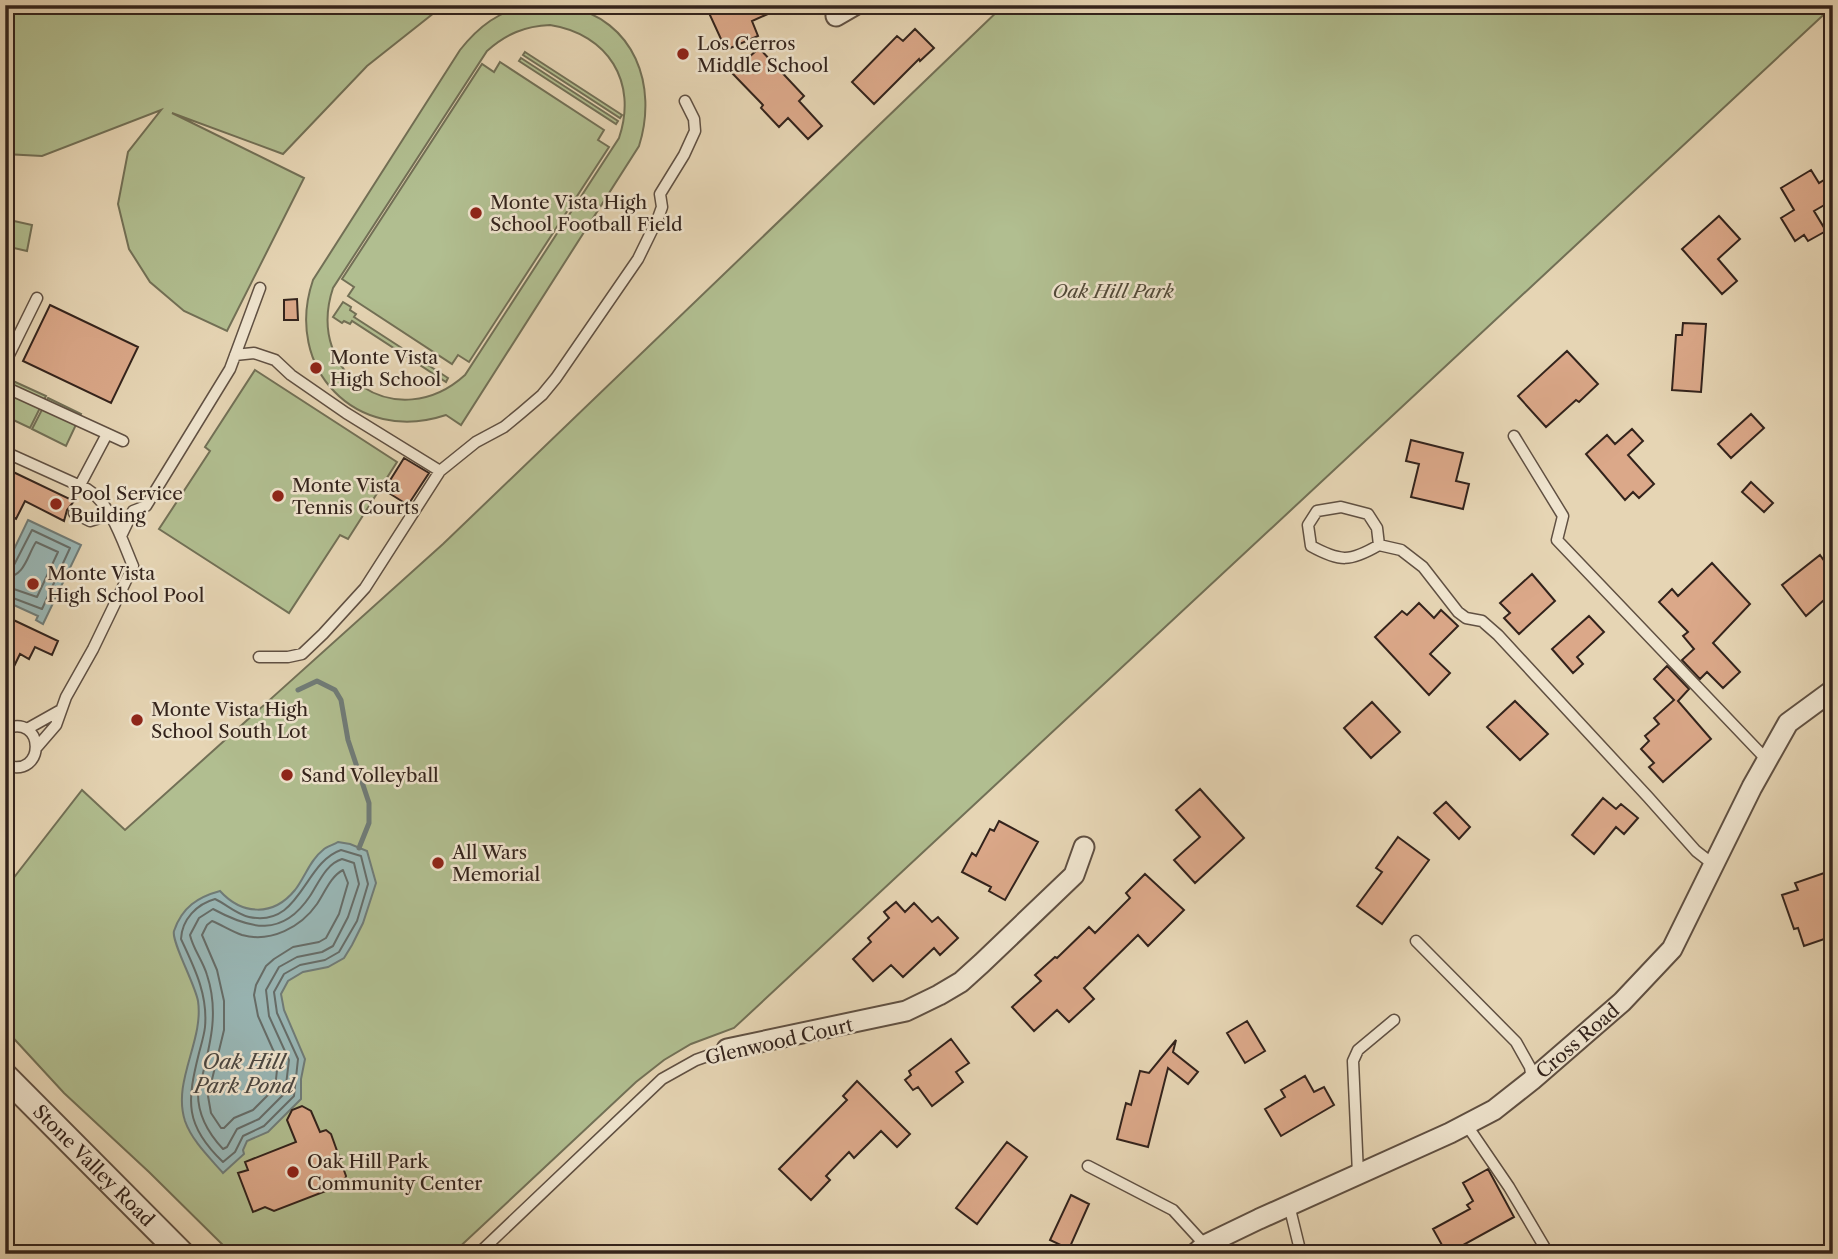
<svg xmlns="http://www.w3.org/2000/svg" width="1838" height="1259" font-family="'Libre Caslon Text',serif">
<style>
.green{fill:#b1be90;stroke:#727056;stroke-width:2;fill-rule:evenodd}
.water{fill:#99b7b6;stroke:#707c78;stroke-width:2}
.lines{fill:none;stroke-linecap:round;stroke-linejoin:round}
.shore{stroke:#666d69;stroke-width:2}
.stream{stroke:#707c78;stroke-width:5}
.building{fill:#dba889;stroke:#33231c;stroke-width:2}
.service-casing{stroke:#605042;stroke-width:13}
.minor-casing{stroke:#605042;stroke-width:23}
.tertiary-casing{stroke:#605042;stroke-width:28}
.service{stroke:#efe4ce;stroke-width:10}
.minor{stroke:#efe4ce;stroke-width:19}
.tertiary{stroke:#efe4ce;stroke-width:24}
.poi-dot{fill:#8f2418;stroke:#efe4ce;stroke-width:2.5}
.labels{text-anchor:middle;stroke-width:5;stroke-linejoin:round;paint-order:stroke}
.poi-label{font-size:19px;fill:#33231c;stroke:#efe4ce;text-anchor:start}
.park-label{font-size:19px;font-style:italic;fill:#524a39;stroke:#efe4ce}
.street-label{font-size:19px;fill:#33231c;stroke:#efe4ce}
.water-label{font-size:21px;font-style:italic;fill:#4c4842;stroke:#efe4ce}
</style>
<rect width="100%" height="100%" fill="#e6d5b4"/>
<filter id="stains"><feTurbulence type="fractalNoise" baseFrequency=".00286" numOctaves="4"/><feColorMatrix values="0 0 0 0 .2 0 0 0 0 .09 0 0 0 0 .02 0 0 0 .5 -.17"/></filter>
<radialGradient id="worn" r=".72"><stop offset=".6" stop-color="#630" stop-opacity="0"/><stop offset="1" stop-color="#630" stop-opacity=".3"/></radialGradient>
<path class="green" d="M5,5H444L367,66L283,154L172,113L304,178L227,331L184,311L150,282L129,249L118,204L128,152L161,110L42,156L5,154Z
M529,5C541,5 555,4 567,6C635,20 658,86 639,146L461,425L446,415C356,445 283,368 313,280L460,50C479,26 499,11 529,5ZM550,25C608,34 638,82 619,138L465,375C398,436 304,375 333,288L487,51C506,34 525,26 550,25Z
M1004,5L1833,6L734,1028L691,1044L664,1060L636,1082L452,1254H232L149,1172L64,1093L5,1029V889L82,790L125,830L443,544Z
M525,52L622,115L620,118L523,55Z
M521,58L618,121L616,124L519,61Z
M500,62L604,130L598,140L609,147L469,362L458,355L452,364L348,296L354,287L342,279L482,64L494,72Z
M5,219L32,225L27,251L5,246Z
M343,302L351,307L350,310L356,314L354,317L448,378L446,382L352,321L350,324L344,321L342,323L333,317Z
M255,370L397,462L348,539L340,535L289,613L159,529L210,451L205,447Z
M13,381L46,396L30,428L5,416V396Z
M48,398L81,414L66,446L32,429Z"/>
<path class="water" d="M28,520L81,545L43,624L36,620L38,616L5,601V568Z
M338,842L350,844L367,851L376,883L363,923L352,945L344,958L328,967L303,972L288,981L281,994L284,1010L305,1059L301,1079V1099L268,1132L247,1141L243,1150L244,1154L223,1173C210,1158 192,1141 185,1121C172,1081 204,1041 198,1001C195,984 171,941 174,931C182,907 198,897 220,891C242,915 273,917 295,890C305,877 310,860 323,850C327,846 334,845 338,842Z"/>
<g class="lines">
<path class="shore" d="M5,569L14,565L32,530L70,548L42,609L5,595
M5,578C25,576 27,556 36,542L58,552L37,597L5,586
M341,850L361,856L368,884L357,921L339,952L325,960L300,965L284,974L274,992L277,1013L298,1059L294,1096L264,1126L243,1136L235,1152L223,1162C184,1125 187,1101 199,1053C201,1045 204,1036 205,1027C208,994 194,967 181,939C182,919 197,904 215,899C226,904 236,914 249,917C301,928 303,863 341,850Z
M342,859L354,863L359,884L348,917L333,946L322,952L297,957L279,967L266,990L269,1016L289,1060L285,1093L259,1119L237,1129L227,1147L223,1149C208,1133 198,1116 198,1094C207,1054 221,1017 207,975C203,961 193,949 190,935L199,918L213,909C250,929 282,938 310,896C319,882 326,864 342,859Z
M343,870L348,883L339,914L326,938L319,942L293,947L274,959L266,966L256,985L254,995L258,1016L278,1061L275,1088L253,1110L234,1118L224,1128H221L211,1113L208,1096L224,1030V1001L217,970L202,935L207,925L212,921C222,925 231,931 242,935C271,943 301,927 317,904C325,892 331,876 343,870Z"/>
<path class="stream" d="M298,690L317,681L335,690L341,700L348,740L369,803V823L359,848"/>
</g>
<path class="building" d="M727,5H788L752,21L758,36L726,50L709,13Z
M915,29L934,48L920,61L919,59L874,104L852,82L897,36L903,41Z
M759,48L804,96L799,101L822,126L808,139L788,118L779,127L761,108L763,105L732,73Z
M1811,170L1819,183L1827,178L1833,187V200L1814,211L1826,231L1808,241L1804,235L1795,241L1781,218L1794,210L1781,188Z
M1719,216L1740,239L1718,259L1737,281L1722,294L1682,249Z
M297,299L298,320H284V300Z
M50,305L138,347L111,403L23,361Z
M1683,323L1706,324L1701,392L1672,390L1676,335H1682Z
M1567,351L1598,384L1579,402L1576,400L1546,427L1518,396Z
M1751,414L1764,428L1731,458L1718,444Z
M1632,429L1643,441L1628,455L1654,484L1639,498L1633,492L1625,500L1586,454L1607,435L1615,444Z
M1411,440L1463,453L1456,481L1469,484L1463,509L1411,497L1419,464L1406,461Z
M404,458L429,473L408,505L384,490Z
M9,470L74,501L67,510L64,521L25,501L16,519L5,513V479Z
M1751,482L1773,503L1764,512L1742,492Z
M1820,555L1825,562L1833,555V592L1806,616L1782,585Z
M1712,563L1750,604L1713,643L1740,672L1723,688L1707,672L1700,679L1682,660L1694,649L1683,636L1688,632L1659,602L1672,589L1678,596Z
M1532,574L1555,601L1519,634L1504,618L1510,613L1500,603Z
M1419,603L1434,618L1441,610L1458,626L1430,654L1450,673L1429,695L1375,637L1402,611L1407,615Z
M5,616L58,641L52,655L35,647L29,659L20,654L5,685Z
M1589,616L1604,632L1577,657L1583,664L1573,673L1552,649Z
M1667,666L1689,689L1678,701L1711,739L1663,782L1649,767L1654,763L1641,749L1649,741L1645,736L1659,724L1654,718L1674,700L1654,679Z
M1515,701L1548,734L1520,760L1487,727Z
M1372,702L1400,732L1371,758L1344,728Z
M1200,789L1244,838L1195,883L1174,860L1200,837L1176,810Z
M1603,798L1616,809L1621,804L1638,818L1624,834L1616,827L1594,854L1572,835Z
M1446,802L1470,827L1459,839L1434,813Z
M999,821L1038,842L1005,900L989,891L991,887L962,872L972,853L976,856L990,829L994,831Z
M1398,837L1429,860L1382,924L1357,906L1382,872L1376,868Z
M1833,870V936L1804,946L1798,928L1794,929L1782,895L1798,890L1795,883Z
M1145,874L1184,910L1148,946L1138,935L1084,988L1094,999L1069,1022L1057,1010L1034,1031L1012,1007L1041,981L1035,975L1055,957L1057,958L1089,927L1095,933L1130,898L1126,893Z
M896,902L905,912L914,903L932,922L938,917L958,938L940,955L934,948L903,977L891,965L873,981L853,959L871,942L868,938L889,918L884,912Z
M1247,1021L1265,1051L1245,1063L1227,1033Z
M951,1039L969,1063L956,1072L963,1082L932,1106L918,1087L913,1090L905,1080L911,1075L909,1071Z
M1176,1040L1173,1052L1198,1072L1188,1084L1168,1068L1148,1147L1117,1139L1126,1103L1131,1105L1140,1071L1149,1073Z
M1305,1076L1314,1092L1324,1087L1334,1105L1281,1136L1265,1109L1285,1097L1281,1090Z
M857,1081L910,1134L897,1147L881,1131L854,1158L849,1152L826,1176L830,1180L811,1200L779,1169L847,1100L843,1096Z
M302,1106L311,1111L320,1132L326,1130L331,1134L346,1176L344,1184L274,1211L265,1207L253,1212L238,1173L248,1170L245,1162L296,1142L287,1120L292,1110Z
M1007,1142L1027,1157L977,1224L956,1208Z
M1488,1169L1514,1217L1447,1254L1433,1229L1470,1209L1467,1205L1473,1201L1463,1183Z
M1071,1195L1089,1204L1069,1249L1050,1240Z"/>
<g class="lines">
<defs>
<path id="service" d="M235,355L254,353L275,360L291,375L346,413L440,471
M5,363L37,298
M5,387L123,441
M1514,436L1563,516L1557,540L1767,760
M5,452L87,489C111,504 122,540 133,566L93,649L66,697L56,725L37,747
M80,485L107,434
M74,513L90,521L109,515
M121,536L133,511L146,506L230,369L260,288
M1379,545L1377,528L1368,514L1341,507L1317,511L1308,525L1311,546C1340,562 1350,562 1379,545L1401,550L1423,567L1458,612L1466,618L1482,621L1498,635L1648,797L1696,851L1714,865
M259,657H288L302,654L323,634L365,588L440,471L476,442L504,427L521,413L542,395L556,378L638,259L658,218L662,207L660,194L684,155L695,131L694,119L685,101
M5,729C45,712 47,780 5,765
M27,729L59,711
M1416,941L1516,1042L1530,1067L1532,1080
M1466,1124L1509,1187L1548,1253
M1088,1166L1173,1210L1205,1245
M1358,1174L1353,1061L1358,1050L1394,1020
M1289,1205L1301,1254
M478,1254L662,1079L696,1060L727,1049"/>
<g id="minor">
<path d="M836,16L855,5"/>
<path d="M727,1049L906,1011L939,995L961,982L982,963L1074,875L1084,847"/>
<path id="s1" d="M1195,1254L1205,1245L1259,1219L1450,1133L1494,1110L1532,1080L1622,1002L1672,949L1752,787L1788,723L1833,690"/>
</g>
<g id="tertiary">
<path id="s2" d="M5,1076L182,1254"/>
</g>
</defs>
<use href="#service" class="service-casing"/>
<use href="#minor" class="minor-casing"/>
<use href="#tertiary" class="tertiary-casing"/>
<use href="#service" class="service"/>
<use href="#minor" class="minor"/>
<use href="#tertiary" class="tertiary"/>
</g>
<g class="poi-dot">
<circle cx="683" cy="54" r="7"/>
<circle cx="476" cy="213" r="7"/>
<circle cx="316" cy="368" r="7"/>
<circle cx="278" cy="496" r="7"/>
<circle cx="56" cy="504" r="7"/>
<circle cx="33" cy="584" r="7"/>
<circle cx="137" cy="720" r="7"/>
<circle cx="287" cy="775" r="7"/>
<circle cx="438" cy="863" r="7"/>
<circle cx="293" cy="1172" r="7"/>
</g>
<g class="labels">
<g class="poi-label">
<text x="697" y="50">Los Cerros<tspan x="697" dy="22">Middle School</tspan></text>
<text x="490" y="209">Monte Vista High<tspan x="490" dy="22">School Football Field</tspan></text>
<text x="330" y="364">Monte Vista<tspan x="330" dy="22">High School</tspan></text>
<text x="292" y="492">Monte Vista<tspan x="292" dy="22">Tennis Courts</tspan></text>
<text x="70" y="500">Pool Service<tspan x="70" dy="22">Building</tspan></text>
<text x="47" y="580">Monte Vista<tspan x="47" dy="22">High School Pool</tspan></text>
<text x="151" y="716">Monte Vista High<tspan x="151" dy="22">School South Lot</tspan></text>
<text x="301" y="782">Sand Volleyball</text>
<text x="452" y="859">All Wars<tspan x="452" dy="22">Memorial</tspan></text>
<text x="307" y="1168">Oak Hill Park<tspan x="307" dy="22">Community Center</tspan></text>
</g>
<g class="park-label">
<text x="1113" y="298">Oak Hill Park</text>
</g>
<g class="street-label">
<text dy="7" stroke="none"><textPath href="#s1" startOffset="441">Cross Road</textPath></text>
<text transform="translate(779 1041) rotate(-13)" y="7">Glenwood Court</text>
<text dy="7" stroke="none"><textPath href="#s2" startOffset="126">Stone Valley Road</textPath></text>
</g>
<g class="water-label">
<text x="244" y="1069">Oak Hill<tspan x="244" dy="24">Park Pond</tspan></text>
</g>
</g>
<rect width="1838" height="1259" fill="none" stroke="#e6d5b4" stroke-width="28"/>
<rect x="7" y="7" width="1824" height="1245" fill="none" stroke="#33231c" stroke-width="3.5"/>
<rect x="14" y="14" width="1810" height="1231" fill="none" stroke="#33231c" stroke-width="2"/>
<rect width="100%" height="100%" filter="url(#stains)"/>
<rect width="100%" height="100%" fill="url(#worn)"/>
</svg>
